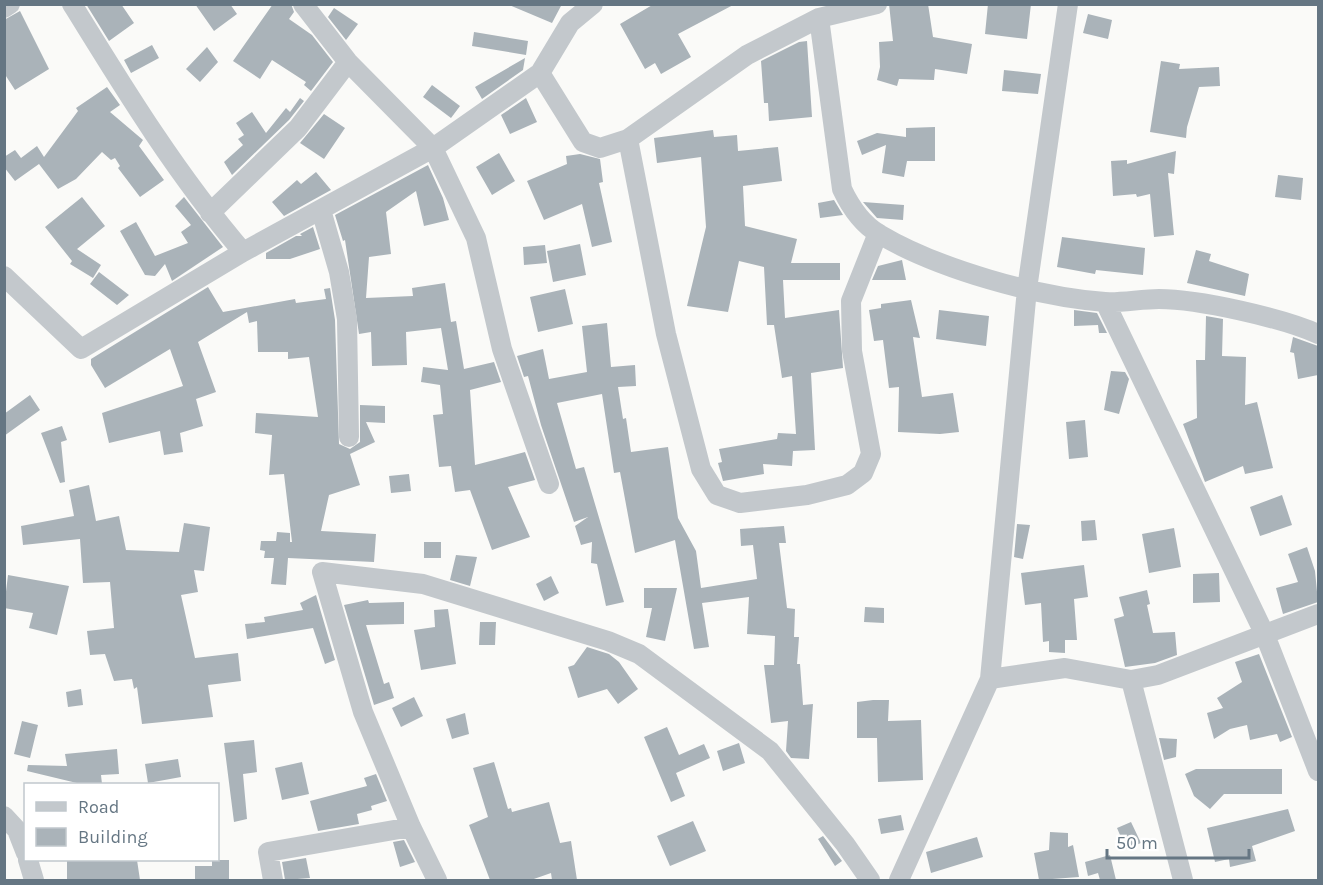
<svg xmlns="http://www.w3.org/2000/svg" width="1323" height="885" font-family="Karla,sans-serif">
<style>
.building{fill:#aab3b9}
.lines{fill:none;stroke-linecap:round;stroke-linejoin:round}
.minor{stroke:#c3c8cc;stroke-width:20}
</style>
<rect width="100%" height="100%" fill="#fafaf8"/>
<path class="building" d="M86,4H121L134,23L109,41Z
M195,4H230L237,14L214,31Z
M273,4H291L294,12L289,19L312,35L333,62L311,91L304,85L306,82L272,60L260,79L233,61Z
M507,4H562L552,23Z
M654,4H735L678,34L691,57L661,74L655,63L645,69L620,24Z
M889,4H928L933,37L972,44L967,74L935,69L934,80L899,79L897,86L877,80L880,67L879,42L893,41Z
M988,4H1031L1027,39L985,34Z
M334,8L358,24L346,40L328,17Z
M20,11L49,69L15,90L4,73V20Z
M1088,14L1112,20L1108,39L1083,33Z
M474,32L528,41L526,55L472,46Z
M807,41L812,117L769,121L768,103H764L761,61L799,42Z
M152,45L159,58L131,73L124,60Z
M207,47L218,62L200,82L186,69Z
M525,58L523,70L482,99L475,87Z
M1161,61L1180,64L1179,69L1219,67L1220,86L1199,87L1187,127L1186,138L1150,132Z
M1004,70L1041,74L1038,94L1002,91Z
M432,85L460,106L451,118L423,97Z
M107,87L120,105L110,112L143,140L139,146L164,180L140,197L118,168L120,166L115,158L111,160L102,152L76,179L58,189L39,164L15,181L4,167V157L15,150L21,158L37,146L44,157L78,111L76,108Z
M300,98L304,101L289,120L232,175L224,162L243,145L238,139L244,135L236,123L252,112L266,133L286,108L290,112Z
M526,98L537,122L510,134L501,115Z
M324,114L345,128L324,159L300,143Z
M935,127V161H907L904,177L882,173L886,145L862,155L857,141L877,133L906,137V128Z
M713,130L714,137L737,135L738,151L778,147L782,181L743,186L745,226L797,239L791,263H840V280H783L785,318L839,310L843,368L811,373L815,450L793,451L792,466L763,464L764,474L723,481L718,463L722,462L719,449L777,439L778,433L796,434L792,376L782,378L774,325H767L764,267L739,261L728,312L687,306L706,227L701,157L657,163L654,138Z
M1176,151L1174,174L1168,173L1174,235L1154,237L1150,194L1137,197L1136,194L1113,196L1111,161L1127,160V164Z
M499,153L515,181L492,195L476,167Z
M580,154L600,159L603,182L599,183L612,242L592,247L582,204L544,220L527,181L567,164L566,156Z
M428,165L443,198L449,220L424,226L416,191L386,212L391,254L369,257L366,298L413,296L412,288L445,283L451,322L456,321L464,369L494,362L501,382L470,390L475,465L525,452L535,480L508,487L530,537L492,550L470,490L455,492L451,466L439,467L433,415L443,414L440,385L421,382L423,367L448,370L441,328L406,332L407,365L372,366L371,332L359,334L345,240L343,241L335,215Z
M316,172L331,190L284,216L272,202L297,180L301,184Z
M1278,175L1303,178L1301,200L1275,197Z
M82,197L105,226L77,249L101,265L93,278L70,264L72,261L45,227Z
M184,197L223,247L172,281L165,264L155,276L145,275L120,231L136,222L155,256L188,243L181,232L191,225L175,206Z
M834,200L843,215L820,218L818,203Z
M863,202L904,205L903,220L877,218Z
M313,227L320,249L290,259H266V253L296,236H302L300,234Z
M1062,237L1145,248L1143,275L1096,270L1095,274L1057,267Z
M580,244L586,275L553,282L547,251Z
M545,245L547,263L524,265L523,247Z
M1196,250L1211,254L1209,261L1249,274L1245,296L1187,283Z
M902,260L906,280H872L878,266Z
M99,272L129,295L117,305L90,284Z
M208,287L223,312L295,299L296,303L326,299L324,289L330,288L335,320L339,444L350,449L360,442V405L385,406V423L366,422L375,442L350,454L360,485L329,495L321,531L376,534L374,562L288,558L286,585L271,584L274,558H264L265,551L260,550L261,541H276L277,532L290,533V542H292L284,474L269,475L272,435L255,433L256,413L318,417L309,357L288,359V352H258L257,321L249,323L247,312L198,342L216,392L196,399L203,426L180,433L183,452L164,455L160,431L109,443L102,413L183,386L170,349L105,388L91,365V359Z
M565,289L573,324L538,332L530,297Z
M911,300L920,338L913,337L922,397L953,393L959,432L940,434L898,432L899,387L889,388L883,340L874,341L869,310L881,308V304Z
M939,310L989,316L986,346L936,339Z
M1074,310L1097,313L1107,333H1099L1098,325L1074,326Z
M1206,316L1223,319L1222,356L1246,357L1245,405L1257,402L1273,468L1245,474L1243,466L1205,482L1183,424L1197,418L1196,360H1205Z
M607,323L611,367L635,365L636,386L618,387L623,419L626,418L631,452L668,447L678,518L696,551L701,588L757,579L753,545L741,546L740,529L784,526L786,543H779L787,608L795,609L794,637H799L797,664H800L803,705L813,704L809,759L791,758L786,751L788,721L771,723L764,665H774L775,636L747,634L749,597L702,603L709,647L694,649L675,540L635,553L620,472L614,473L602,394L557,403L576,469L584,467L624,602L606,606L597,564L591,563L592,542L581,545L575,526L588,517L574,522L541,425L528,376L524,377L517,356L543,349L549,379L587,372L582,326Z
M1293,337L1318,346V375L1298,379L1294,353L1290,352Z
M1111,371L1125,372L1129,379L1119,414L1104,410Z
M30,395L40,410L4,436V414Z
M1085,420L1088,457L1069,459L1066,422Z
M62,426L67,440L61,442L65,482L60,483L41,433Z
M409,474L411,491L391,493L389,476Z
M89,485L96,521L119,516L126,550L179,552L184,523L210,527L204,571L194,570L198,592L181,595L195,658L238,653L241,681L208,685L213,717L142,724L137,687L134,689L132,679L114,681L105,654L90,655L87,631L114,628L110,582L83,583L80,539L23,545L21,526L74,516L69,490Z
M1282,495L1292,525L1260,536L1250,507Z
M1095,520L1097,540L1082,541L1081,521Z
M1017,524L1030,525L1023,559L1014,557Z
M1174,528L1181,567L1149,573L1142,534Z
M424,542H441V558H424Z
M1307,547L1315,571L1318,602L1283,614L1276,588L1298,582L1288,554Z
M456,555L477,557L470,586L450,580Z
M1084,565L1088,597L1074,599L1077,640H1065V653L1049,652V641L1043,642L1041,603L1025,605L1021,573Z
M1219,573L1220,602L1193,603V574Z
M8,575L69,586L57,635L29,628L33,613L4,608Z
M551,576L559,593L544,601L536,584Z
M644,588H677L665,641L646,637L652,608H644Z
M1147,590L1150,604L1147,605L1153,633L1175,632L1177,655L1155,663L1125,667L1114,619L1124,616L1119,597Z
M316,595L335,660L325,664L313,628L247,639L245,624L265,622L264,617L303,610L300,603Z
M368,600L369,603L404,602V624L366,625L384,684L389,682L394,698L374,705L344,605Z
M865,607L884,608V623L864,622Z
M448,609L456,664L421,670L414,630L435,627L434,610Z
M480,622H496L495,645H479Z
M587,647L609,654L619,662L638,689L618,704L607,689L578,698L568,667L574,665Z
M1259,654L1292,737L1280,742L1277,734L1250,740L1247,725L1230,729L1214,739L1207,713L1223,708L1217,698L1242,682L1235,662Z
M81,689L83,705L68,707L66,692Z
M414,697L423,716L401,727L392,708Z
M873,700H889L888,721L921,720L923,780L878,782L877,738H857V702Z
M465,713L469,734L452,739L446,719Z
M22,721L38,725L30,758L14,754Z
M667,727L679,755L704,744L710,758L676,773L685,796L671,802L644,737Z
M1159,738L1177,739L1176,757L1164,760Z
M254,740L257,772L243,774L247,819L234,822L224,743Z
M739,743L745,763L723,771L717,751Z
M117,749L119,774L101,775L102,784H81L27,771L28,765L67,766L65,754Z
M178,759L181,777L148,783L145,764Z
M302,762L309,794L282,800L275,768Z
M494,762L508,809L511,808L512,812L549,802L560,843L571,841L577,880H552L551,873L531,880H490L469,825L488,817L473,768Z
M1196,769H1282V794H1224L1210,809L1194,796L1185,774Z
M376,774L387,801L371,806L372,810L357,814L359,824L318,831L310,801L367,786L364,778Z
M1288,809L1295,831L1252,846L1256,861L1230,867L1229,859L1215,862L1207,828Z
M901,815L904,830L881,834L878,819Z
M693,821L706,851L670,866L657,836Z
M1131,822L1141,843L1126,849L1117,828Z
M1050,832L1068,833V847L1073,845L1079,877L1039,880L1034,853L1049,850Z
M823,836L842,861L835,866L818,839Z
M977,837L983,857L931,873L926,852Z
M404,840L415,862L400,867L393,842Z
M1110,855L1116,880H1100L1098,873L1088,876L1085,862Z
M306,858L310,878L285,880L282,862Z
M67,860H137L140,880H67Z
M212,860H229V880H195V866H212Z"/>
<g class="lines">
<path class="minor" d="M72,4C125,90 177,175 243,252
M303,4L348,62L433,148L476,238L502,349L549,484
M4,8L10,4
M819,18L842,189C850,206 862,224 879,234C938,269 1037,297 1105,302C1122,303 1141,299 1159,299C1198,299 1283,318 1318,334
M540,73L583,142L600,148L628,139L747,55L819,18L877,4
M628,139L666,334L701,469L717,495L740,503L807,495L847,485L863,473L871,454L852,351L851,301L878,233
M321,210L339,272L347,319L349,437
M210,213L298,128L348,62
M4,276L81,349L243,252L433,148L540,73L570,23L593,4
M1105,302L1265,635L1318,771
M990,679L1065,668L1131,680L1158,675L1318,614
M1131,680L1183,880
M4,816L17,830L26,853
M28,860L34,880
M273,880L268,852L411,827
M437,880L411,827L363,712L322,572L423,584L608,641L639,654L770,751L845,844L870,880
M899,880L990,679L1027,289L1068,4"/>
</g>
<rect width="1323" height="885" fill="none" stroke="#657683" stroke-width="12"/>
<rect x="24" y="783" width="195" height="78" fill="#ffffff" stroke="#c1c8cd" stroke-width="1.5"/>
<rect x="36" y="802" width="30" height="9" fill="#c3c8cc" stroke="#c1c8cd" stroke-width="1.5"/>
<text x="78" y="813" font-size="18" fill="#657683">Road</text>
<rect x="36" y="828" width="30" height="18" fill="#aab3b9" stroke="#c1c8cd" stroke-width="1.5"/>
<text x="78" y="843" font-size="18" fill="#657683">Building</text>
<path d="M1107 849v9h142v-9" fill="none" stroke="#657683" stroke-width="3"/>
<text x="1116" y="849" font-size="18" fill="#657683" stroke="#ffffff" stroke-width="4.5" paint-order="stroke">50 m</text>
</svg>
